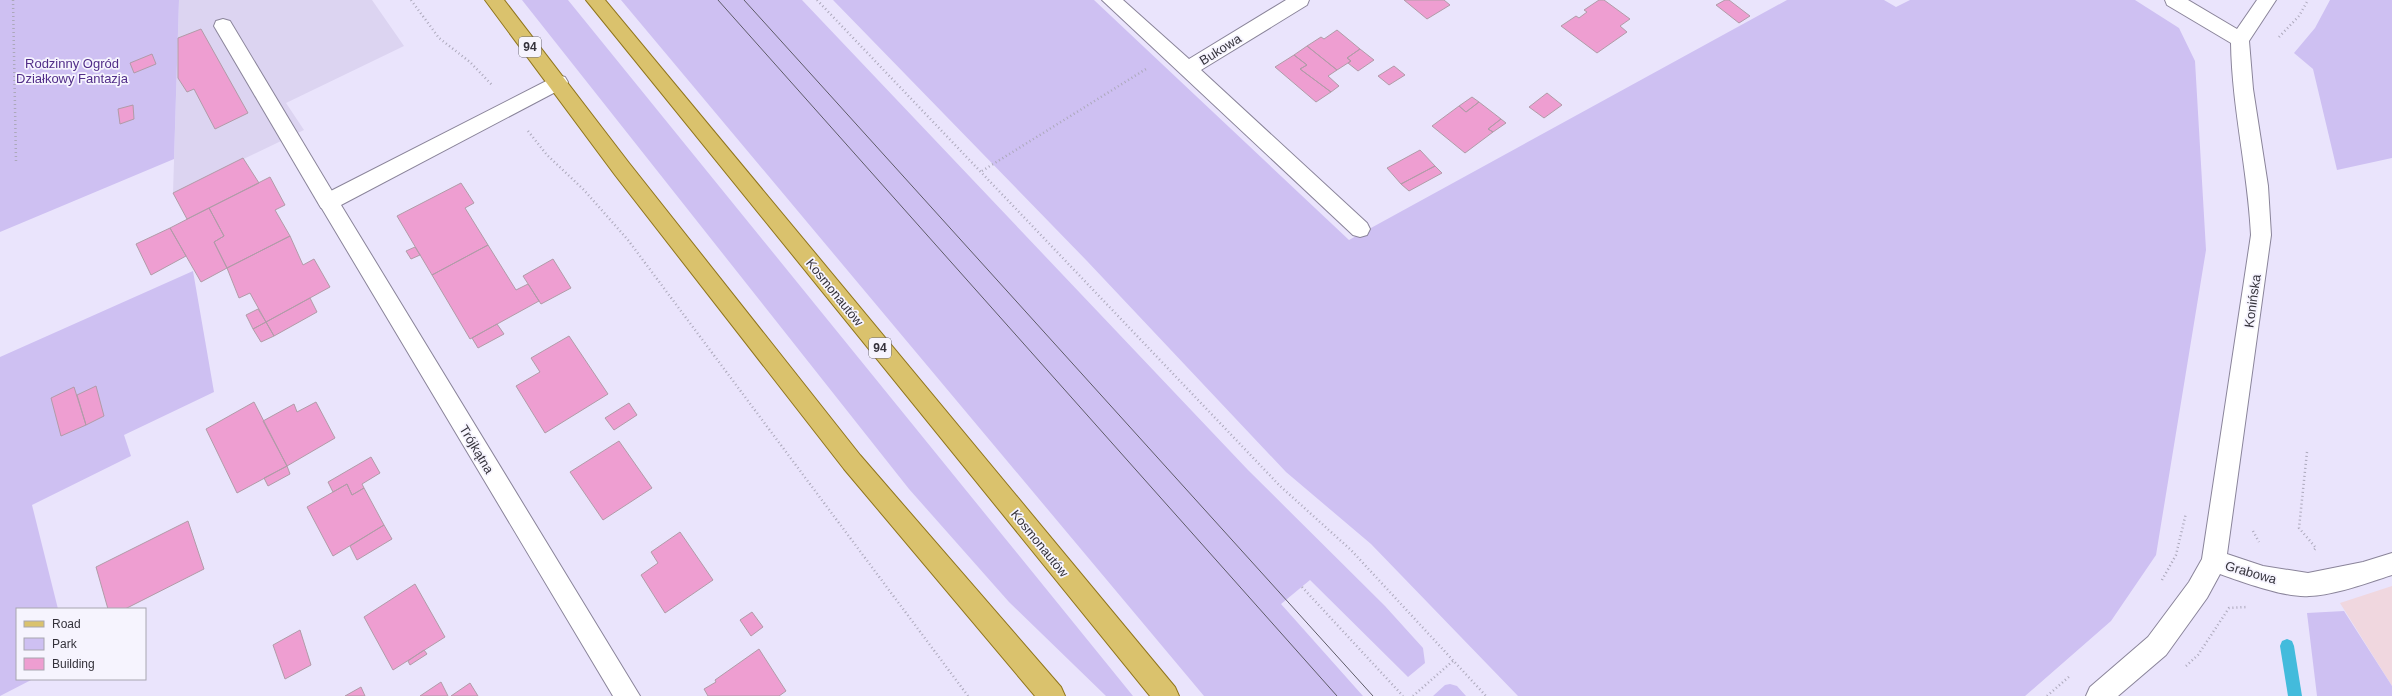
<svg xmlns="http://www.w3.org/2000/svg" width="2392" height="696" font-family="Helvetica,sans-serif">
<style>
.built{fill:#dcd4f1}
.industrial{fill:#f0d7df}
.green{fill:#cec0f2}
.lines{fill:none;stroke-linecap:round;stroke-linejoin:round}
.stream{fill:#43bbdc;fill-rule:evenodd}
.building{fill:#ee9ed1;stroke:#b19ba8}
.service-casing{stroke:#8a849a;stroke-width:2}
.minor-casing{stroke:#8a849a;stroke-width:2}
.primary-casing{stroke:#90751c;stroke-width:2}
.path{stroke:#aca8bb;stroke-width:2.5;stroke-dasharray:1 3;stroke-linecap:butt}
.service{fill:#fff;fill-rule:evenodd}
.minor{fill:#fff;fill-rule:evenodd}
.primary{fill:#dac26d;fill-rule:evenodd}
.tram{stroke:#5e5b68;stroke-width:1}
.labels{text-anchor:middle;stroke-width:3.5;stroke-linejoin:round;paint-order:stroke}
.shield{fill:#f6f4fe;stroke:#6e6c76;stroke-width:1}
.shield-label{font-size:12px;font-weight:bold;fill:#34323b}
.street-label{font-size:13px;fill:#34323b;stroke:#f6f4fe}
.park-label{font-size:13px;fill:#512d88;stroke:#f6f4fe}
</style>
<rect width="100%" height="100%" fill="#eae4fc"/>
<path class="built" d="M179,0H372L404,46L286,103L304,130L173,193Z"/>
<path class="industrial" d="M2392,586V686L2340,603Z"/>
<path class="green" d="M0,0H179L174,159L0,232Z
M522,0H568L1133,696H1106L1009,602L909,489Z
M621,0H802L1248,470L1385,606L1423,648L1425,663L1408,677L1310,580L1281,604L1363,696H1204Z
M833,0H1094L1349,240L1787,0H1884L1896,7L1910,0H2135L2179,28L2195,61L2206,250L2156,555L2111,621L2025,696H1518L1371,544L1286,472L1087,261Z
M2330,0H2392V158L2337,170L2313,69L2294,53L2315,28Z
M193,271L214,392L124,435L131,456L32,505L58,609H17V679H33L0,696V357Z
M2344,611L2392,686V696H2317L2307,613Z
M1450,684L1457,686L1466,696H1433L1445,685Z"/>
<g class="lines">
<path class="stream" d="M2287,639L2292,641L2294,646L2302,696H2288L2280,646L2282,641Z"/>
</g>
<path class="building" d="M1404,0H1444L1450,5L1427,19Z
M1599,0H1604L1630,19L1620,26L1627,32L1597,53L1561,26L1576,16L1579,18L1587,12L1584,10Z
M1725,0H1729L1750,16L1739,23L1716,5Z
M201,29L248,113L215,129L194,89L187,92L178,78V38Z
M1337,30L1360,49L1347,58L1351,61L1337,70L1307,46L1321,37L1324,39Z
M1307,46L1337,70L1328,76L1339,86L1331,92L1300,69L1307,65L1294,55Z
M1360,49L1374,60L1358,71L1348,63L1351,61L1347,58Z
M152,54L156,64L134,73L130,63Z
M1294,55L1307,65L1300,69L1331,92L1316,102L1275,67Z
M1394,66L1405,75L1389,85L1378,76Z
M1547,93L1562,105L1544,118L1529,107Z
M1472,97L1479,102L1466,112L1459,106Z
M1479,102L1501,119L1488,129L1493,132L1465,153L1432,126L1459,106L1466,112Z
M133,105L134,119L120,124L118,109Z
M1501,119L1506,123L1493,132L1488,129Z
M1420,150L1435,166L1401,184L1387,168Z
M243,158L259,183L187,219L173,193Z
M1435,166L1442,173L1409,191L1401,184Z
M270,177L285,205L275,210L290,236L227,268L214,242L224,236L209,208Z
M461,183L474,203L465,208L488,245L432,275L397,216Z
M209,208L224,236L214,242L227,268L201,282L170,228Z
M170,228L186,256L151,275L136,244Z
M290,236L303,265L314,259L330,287L266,322L250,293L239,298L227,268Z
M488,245L516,290L528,284L539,301L470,339L432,275Z
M415,247L420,255L411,259L406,251Z
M553,259L571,288L541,304L523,276Z
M310,298L317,312L274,336L266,322Z
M258,309L266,322L253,329L246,315Z
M266,322L274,336L261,342L253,329Z
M497,324L504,334L478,348L472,338Z
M569,336L608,394L545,433L516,386L540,372L531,358Z
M96,386L104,416L86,425L77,395Z
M74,387L86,425L61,436L51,398Z
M254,402L287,466L237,493L206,429Z
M316,402L335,438L287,466L263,421L294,404L297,412Z
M629,403L637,415L614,430L605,418Z
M619,441L652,488L603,520L570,472Z
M371,457L380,473L362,484L364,488L352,495L347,484L333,492L328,482Z
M287,466L290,474L268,486L264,478Z
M347,484L352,495L364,488L384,525L333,556L307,507Z
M188,521L204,569L125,609H108L96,567Z
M384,525L392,539L357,560L350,546Z
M680,532L713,580L665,613L641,575L658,563L651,552Z
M415,584L445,637L393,670L364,617Z
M752,612L763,627L751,636L740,620Z
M300,630L311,665L285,679L273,645Z
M759,649L786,691L779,696H708L704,689L716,682L715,680Z
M424,650L427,654L410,665L408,661Z
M441,682L448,696H420Z
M470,683L478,696H451Z
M361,687L365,696H345Z"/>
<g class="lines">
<defs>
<path id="service" d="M223,19L230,21L335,196L338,202L335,208L328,210L321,208L214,26L216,21Z"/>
<path id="minor" d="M1102,0H1123L1189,59L1286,0H1309L1307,5L1201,70L1367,223L1370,229L1367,235L1360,237L1353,235Z
M2165,0H2188L2237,29L2257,0H2276L2249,41L2253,89L2268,186L2271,235L2227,554L2263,566L2308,573L2363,562L2392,553V575C2367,583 2335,595 2309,596C2286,598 2242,582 2220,574L2207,598L2166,655L2118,696H2086L2090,687L2148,637L2189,582L2202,559L2251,235C2248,171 2232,108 2231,43L2167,5Z
M558,75L565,77L568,82L565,87L341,205L640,696H613L318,202L321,196Z"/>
<path id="primary" d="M485,0H504L629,163L860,455L1061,687L1065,696H1035L844,469L615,175Z
M586,0H605L1175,687L1179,696H1150Z"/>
</defs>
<use href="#service" class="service-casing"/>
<use href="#minor" class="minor-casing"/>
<use href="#primary" class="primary-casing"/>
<path class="path" d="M13,0L16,161
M411,0L439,38L470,62L492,85
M817,0L1280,486L1351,550L1486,696
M2279,37L2299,16L2308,0
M528,131L547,155L584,190L628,240L968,696
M982,171L1146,69
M2307,452L2299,528L2316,548L2314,550
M2253,531L2259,542
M2162,580L2176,555L2186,513
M1302,587L1403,696
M2186,666L2198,655L2229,608L2247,607
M1413,696L1454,660
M2047,696L2071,675"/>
<use href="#service" class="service"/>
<use href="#minor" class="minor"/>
<use href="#primary" class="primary"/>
<path class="tram" d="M718,0L1337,696
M744,0L1373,696"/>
</g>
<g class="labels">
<g class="shield">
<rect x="519" y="37" width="22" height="20" rx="3"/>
<rect x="869" y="338" width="22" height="20" rx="3"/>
</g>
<g class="shield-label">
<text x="530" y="51">94</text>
<text x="880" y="352">94</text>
</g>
<g class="street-label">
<text transform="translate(1220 49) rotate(-32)" y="5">Bukowa</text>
<text transform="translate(835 292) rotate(51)" y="5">Kosmonautów</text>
<text transform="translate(2252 301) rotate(-82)" y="5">Konińska</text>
<text transform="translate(477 449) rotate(59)" y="5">Trójkątna</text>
<text transform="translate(1040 543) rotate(51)" y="5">Kosmonautów</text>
<text transform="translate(2251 572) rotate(16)" y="5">Grabowa</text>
</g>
<g class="park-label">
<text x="72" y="68">Rodzinny Ogród<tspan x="72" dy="15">Działkowy Fantazja</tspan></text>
</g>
</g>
<rect x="16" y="608" width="130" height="72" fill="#f6f4fe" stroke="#a8a6b0"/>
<rect x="24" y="621" width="20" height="6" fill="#dac26d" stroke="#a8a6b0"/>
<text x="52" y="628" font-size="12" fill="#34323b">Road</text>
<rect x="24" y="638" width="20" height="12" fill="#cec0f2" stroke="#a8a6b0"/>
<text x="52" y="648" font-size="12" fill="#34323b">Park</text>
<rect x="24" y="658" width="20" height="12" fill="#ee9ed1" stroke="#a8a6b0"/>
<text x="52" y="668" font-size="12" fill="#34323b">Building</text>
</svg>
